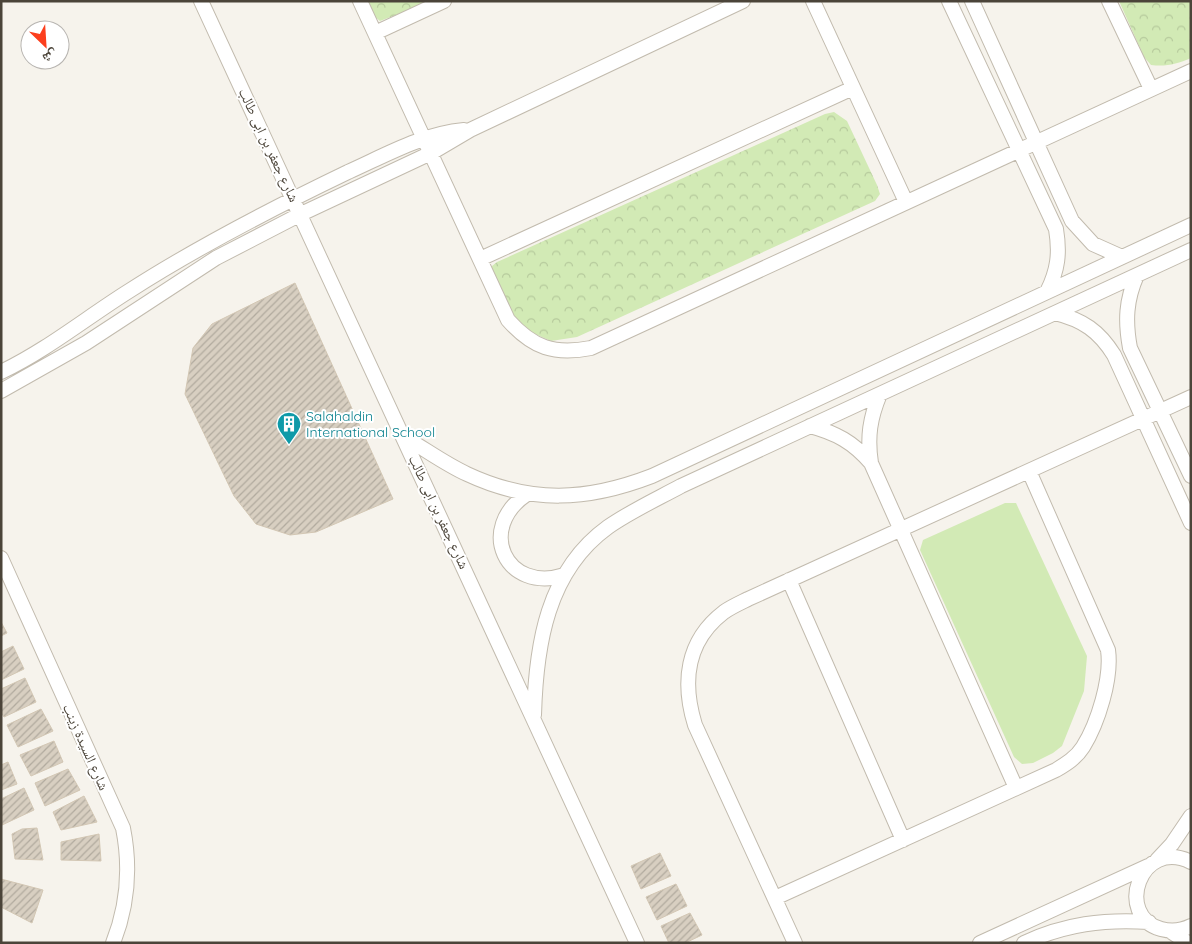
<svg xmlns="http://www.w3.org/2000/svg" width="1192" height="944" font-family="Quicksand,'Noto Naskh Arabic',sans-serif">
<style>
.forest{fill:url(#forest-crowns)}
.garden{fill:#d2eab5}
.building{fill:url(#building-hatch);stroke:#d3c7b4}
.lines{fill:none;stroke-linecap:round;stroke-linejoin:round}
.minor-casing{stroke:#c2bbae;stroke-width:16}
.minor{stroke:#fff;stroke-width:14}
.labels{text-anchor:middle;stroke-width:4;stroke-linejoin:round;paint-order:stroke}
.street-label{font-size:14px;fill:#4b4439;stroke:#fff}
.culture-label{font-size:14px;fill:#0d838f;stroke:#fff;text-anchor:start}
</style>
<defs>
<pattern id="forest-crowns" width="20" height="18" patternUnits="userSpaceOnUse" patternTransform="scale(1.25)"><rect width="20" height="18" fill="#d2eab5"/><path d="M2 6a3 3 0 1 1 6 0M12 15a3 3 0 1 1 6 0" fill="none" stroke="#b6ca9c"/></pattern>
<pattern id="building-hatch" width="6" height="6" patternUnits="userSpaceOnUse" patternTransform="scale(1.25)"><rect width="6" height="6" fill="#d8cfc1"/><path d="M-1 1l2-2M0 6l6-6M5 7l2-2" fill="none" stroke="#b1aa9e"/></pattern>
</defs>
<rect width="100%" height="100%" fill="#f6f3ec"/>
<path class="forest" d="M366,1H433L380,21L374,16Z
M1119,1H1191V58C1177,64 1166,67 1151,65L1144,57Z
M834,112L847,121L877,185L880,194L875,201L577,337L551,341L519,327L490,275L492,266L497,262L825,114Z"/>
<path class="garden" d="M1005,503H1016L1087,656L1084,691L1062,746L1053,753L1033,763L1022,764L1014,757L920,550L923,540Z"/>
<path class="building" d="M295,283L393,499L316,532L290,535L256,524L234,496L185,394L193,348L212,324Z
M1,622L7,633L1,636Z
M13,646L24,669L1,680V652Z
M25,678L36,702L4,717L1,712V689Z
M41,709L53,731L18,747L7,725Z
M54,741L63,762L31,776L20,755Z
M8,762L17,784L1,790V765Z
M68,769L80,790L45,806L35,783Z
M24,788L34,810L2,825L1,799Z
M84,796L97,822L61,830L53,812Z
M37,828L43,860L15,859L12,834L22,829Z
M99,834L101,861L61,860V842Z
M660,853L671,876L641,889L631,866Z
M1,879L43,890L32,923L1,907Z
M676,884L687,906L657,920L646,897Z
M690,913L702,935L685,943H669L661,926Z"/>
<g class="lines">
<defs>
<path id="minor" d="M201,1L637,943
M360,1L508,320C533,348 554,355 591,348L1191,71
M813,1L906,202
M949,1L1056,229C1060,253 1058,270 1047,292
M972,1L1072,221L1093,244L1122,257
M1109,1L1151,89
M375,33L444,1
M480,259L853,88
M1137,275C1126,300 1125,321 1130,348L1191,476
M1055,313C1083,320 1099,331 1114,355L1191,523
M1,372C47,350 86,318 129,291C199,246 273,208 348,172C386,155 422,134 464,130
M1,391L86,343L216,258L301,214L431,153L470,130L743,1
M880,394C870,418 867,437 871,463L1016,788
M810,426C836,433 853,442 871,463
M404,437C425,449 445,464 467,474C531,504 587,501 652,476L1191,225
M527,494C476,528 505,594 565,575
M1,558L123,828C131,868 128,905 113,943
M789,580L903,840
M534,715C536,645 547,571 608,527C631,511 657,499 681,486L1191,250
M1157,860L1172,844L1191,816
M1191,862C1140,837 1114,916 1161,929C1172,932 1181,931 1191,926
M775,898L1056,770C1066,764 1076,758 1083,747C1098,723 1112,678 1108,650L1029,471
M1170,931L1188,943
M795,943L695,725C682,683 686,641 724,612C731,607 740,603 748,599L1191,397
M980,943L1148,866
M1024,943C1065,924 1104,919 1149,922"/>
</defs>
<use href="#minor" class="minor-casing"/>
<use href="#minor" class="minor"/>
</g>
<defs>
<symbol id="building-pin" viewBox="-11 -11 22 30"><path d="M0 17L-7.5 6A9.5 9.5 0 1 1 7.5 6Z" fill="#0f9aa8" stroke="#fff"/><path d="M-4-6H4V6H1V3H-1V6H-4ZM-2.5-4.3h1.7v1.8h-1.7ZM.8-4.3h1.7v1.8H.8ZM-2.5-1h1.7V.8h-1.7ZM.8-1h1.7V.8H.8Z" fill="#fff"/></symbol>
</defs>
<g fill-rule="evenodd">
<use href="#building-pin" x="275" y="410" width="28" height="38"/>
</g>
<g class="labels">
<g class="street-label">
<text transform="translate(269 145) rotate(65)" y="5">شارع جعفر بن ابى طالب</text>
<text transform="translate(439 512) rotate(65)" y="5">شارع جعفر بن ابى طالب</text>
<text transform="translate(86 747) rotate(66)" y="5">شارع السيدة زينب</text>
</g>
<g class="culture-label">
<text x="306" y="421">Salahaldin<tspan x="306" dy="16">International School</tspan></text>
</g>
</g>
<rect width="1192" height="944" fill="none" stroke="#4b4439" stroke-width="5"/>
<g transform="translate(45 45) rotate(155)"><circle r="24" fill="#ffffff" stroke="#b7b4b0"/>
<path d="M0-4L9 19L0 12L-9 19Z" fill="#fc3f1d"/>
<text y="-8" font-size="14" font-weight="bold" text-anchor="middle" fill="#4b4439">ش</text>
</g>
</svg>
